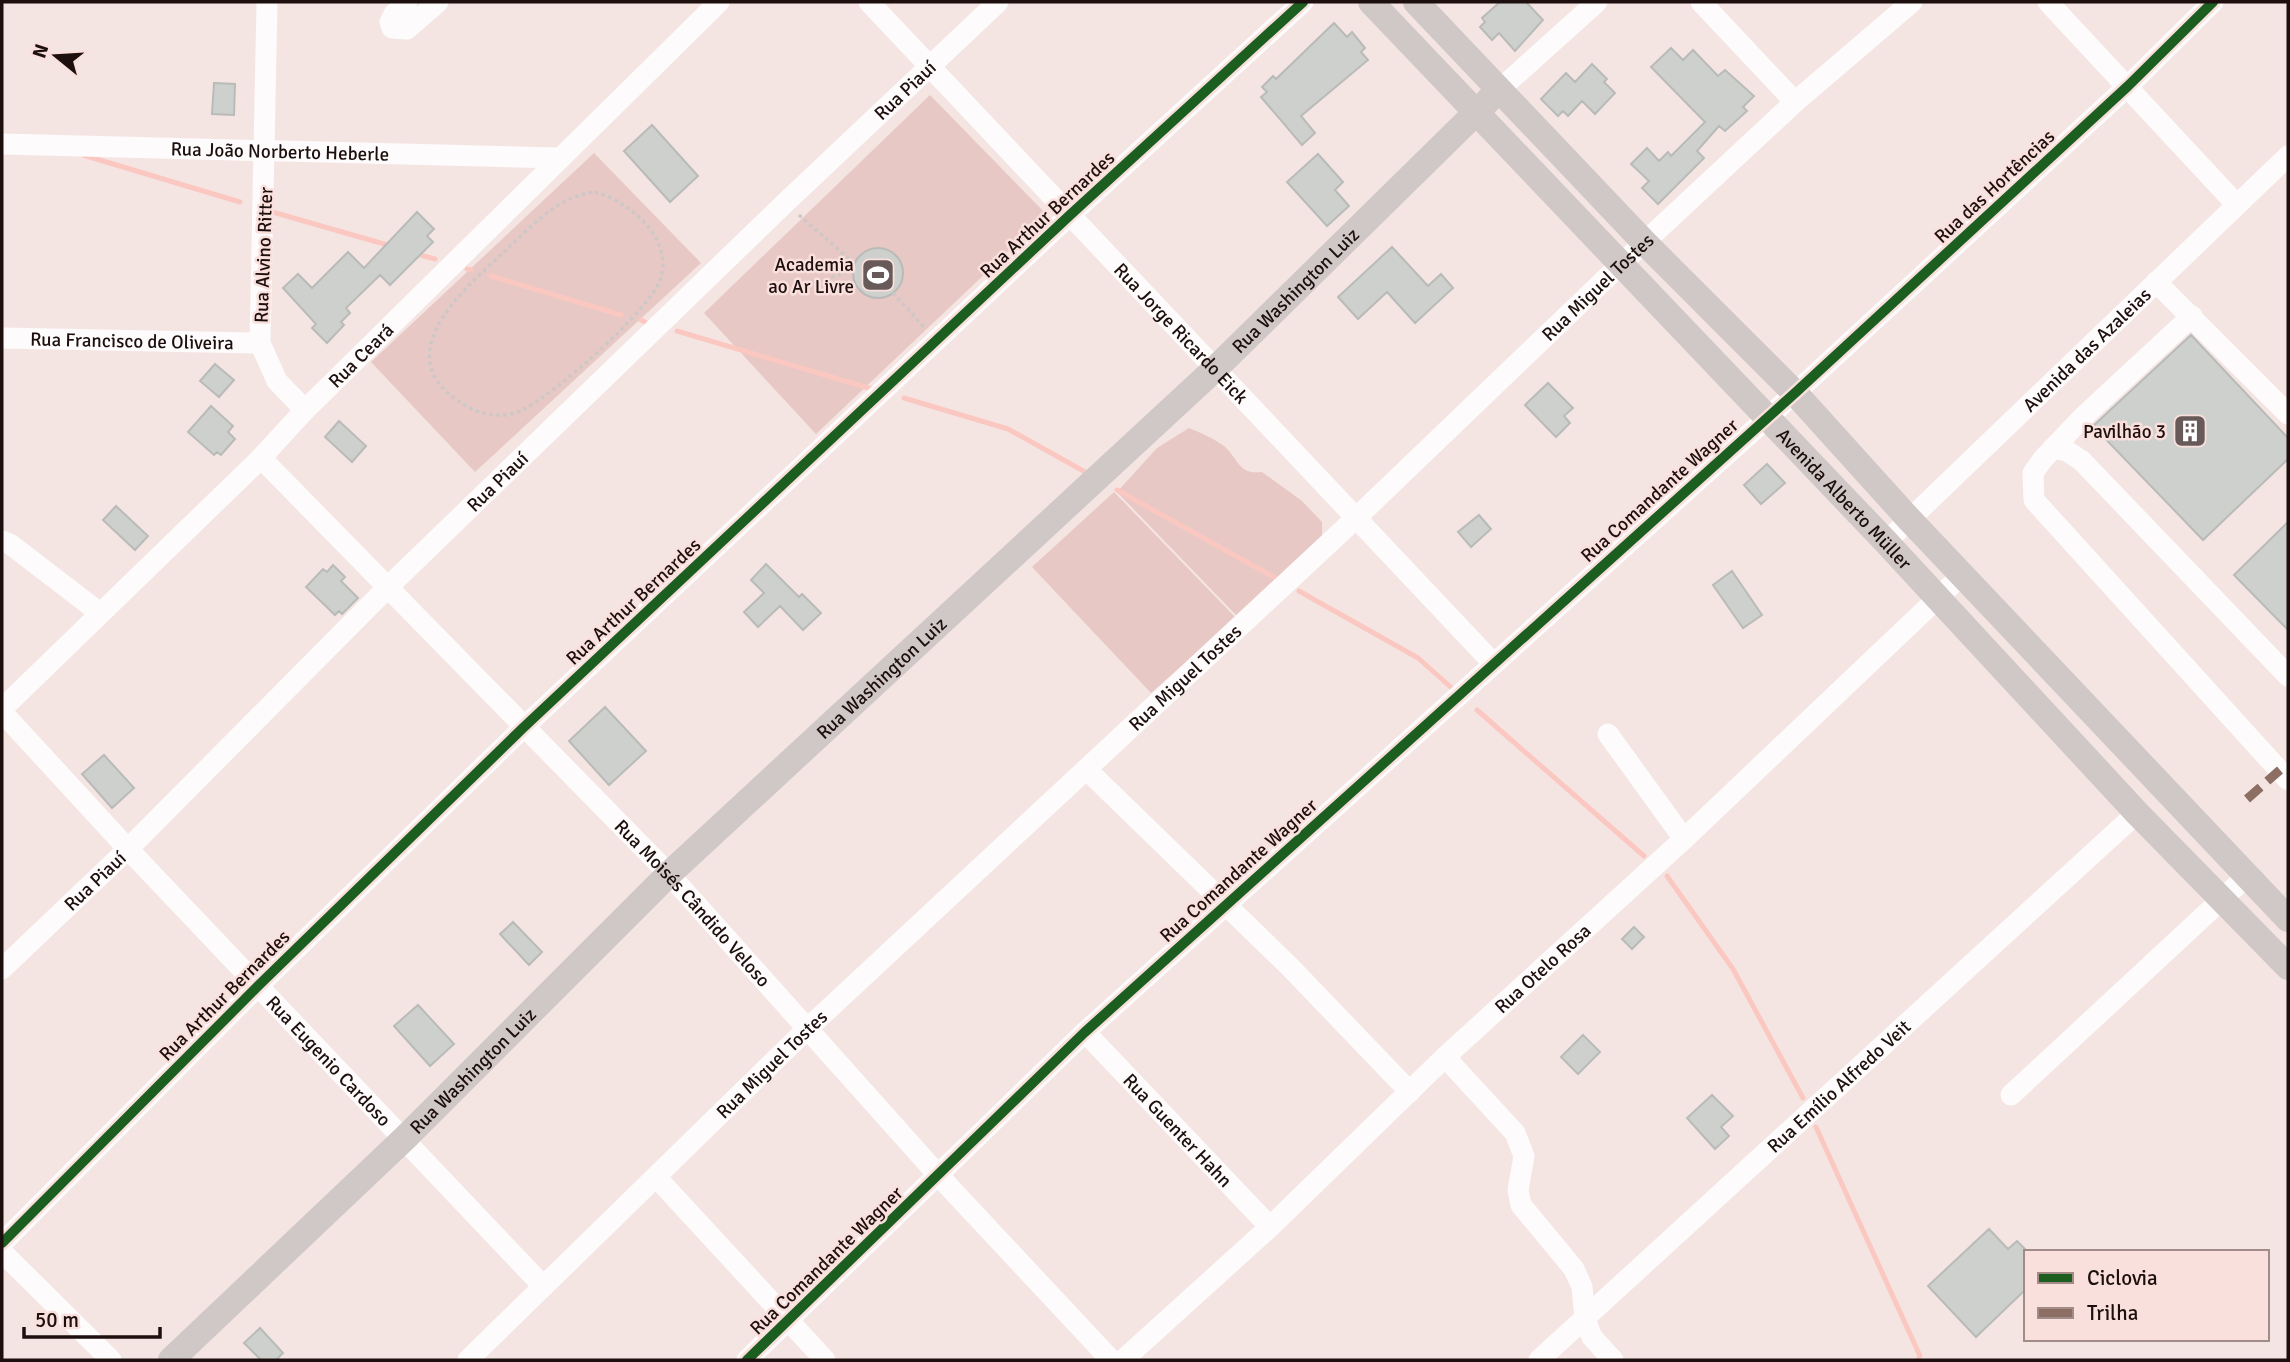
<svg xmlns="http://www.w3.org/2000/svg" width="2290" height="1362" font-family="Signika,sans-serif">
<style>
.green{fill:#e7c8c4}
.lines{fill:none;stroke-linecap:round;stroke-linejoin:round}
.stream{stroke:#fbc8c1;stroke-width:5}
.building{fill:#ced0ce;stroke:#b9bbb9;stroke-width:2}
.path{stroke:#cdc8c7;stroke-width:3.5;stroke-dasharray:3.5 3.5;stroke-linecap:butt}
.minor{stroke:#fdfbfb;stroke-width:21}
.major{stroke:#d0c8c7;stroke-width:26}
.quiet{stroke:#8d6e63;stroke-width:9;stroke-dasharray:18 9;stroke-linecap:butt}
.cycleway-casing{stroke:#fae0dd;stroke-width:15}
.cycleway{stroke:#1b5e20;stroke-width:10}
.labels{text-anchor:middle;stroke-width:5;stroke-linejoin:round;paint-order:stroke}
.street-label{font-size:19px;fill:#1c0f0d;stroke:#fae0dd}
.poi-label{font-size:19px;fill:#1c0f0d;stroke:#fae0dd;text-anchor:end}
</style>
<rect width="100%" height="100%" fill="#f4e5e3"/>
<path class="green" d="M930,95L1047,215L816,434L704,313Z
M594,153L701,263L475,472L371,362Z
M1189,428C1201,433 1213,438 1224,446C1239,459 1238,475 1262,472L1302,501L1322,522V538L1237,616L1117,492L1157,448Z
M1114,492L1236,618L1151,693L1032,567Z"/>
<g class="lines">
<path class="stream" d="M83,155L240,202
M269,211L391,246
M413,253L435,259
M467,269L471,270
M491,276L621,315
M641,320L645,322
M677,331L872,389
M904,398L1008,429L1087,473
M1117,490L1279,580
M1299,591L1418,658L1454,690
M1477,710L1644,856
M1667,876L1733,969L1803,1098
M1816,1127L1920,1356L1918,1360"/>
</g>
<path class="building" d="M1500,2H1526L1543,20L1515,51L1499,33L1492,40L1480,27L1485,22L1482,18Z
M1334,23L1347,37L1352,32L1365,48L1361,52L1368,60L1301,116L1315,133L1302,145L1261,97L1267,92L1262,87L1273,76L1276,79Z
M1671,48L1683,60L1693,50L1718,76L1725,70L1754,96L1743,107L1747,111L1725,131L1719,126L1697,151L1704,158L1658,204L1642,188L1649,181L1631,164L1647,148L1659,161L1668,152L1671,156L1705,122L1651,67Z
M1592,64L1607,79L1604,82L1615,93L1595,114L1582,101L1568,116L1563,111L1558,116L1541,99L1566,73L1575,82Z
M214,83L235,84L234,115L212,114Z
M652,125L698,176L670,202L624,151Z
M1318,154L1343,182L1335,190L1349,206L1327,226L1287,182Z
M417,212L434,229L427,236L433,242L390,285L380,275L346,308L350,313L341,322L344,325L327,343L312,328L316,324L283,288L298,274L312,288L348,252L364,268Z
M1392,247L1428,286L1441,274L1453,288L1415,323L1387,292L1358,319L1338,297Z
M853 273a25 25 0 1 1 50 0a25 25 0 1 1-50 0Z
M2191,335L2288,438V459L2203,540L2093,426Z
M215,364L234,380L219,397L200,381Z
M1548,383L1573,408L1564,416L1570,423L1556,437L1525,405Z
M211,406L233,426L228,432L235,439L221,455L217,452L214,455L188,432Z
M339,421L366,446L352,462L325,437Z
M1767,464L1785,483L1761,504L1744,485Z
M116,506L148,536L135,550L103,520Z
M1479,515L1491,529L1471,547L1458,532Z
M2288,522V630L2234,575Z
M766,564L799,597L802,594L821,613L803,630L780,606L758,627L744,612L764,593L751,580Z
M333,565L345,577L341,581L358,598L342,614L339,611L335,615L306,587L323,569L327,572Z
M1732,571L1762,615L1743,628L1713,585Z
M605,707L646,751L609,785L569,741Z
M104,755L134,788L112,808L82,774Z
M513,922L542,952L529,965L500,934Z
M1634,927L1644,937L1632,949L1622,939Z
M418,1005L454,1044L430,1066L394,1026Z
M1583,1035L1600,1052L1578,1074L1561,1057Z
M1712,1095L1733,1116L1721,1127L1729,1136L1715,1149L1687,1118Z
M1989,1229L2008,1249L2017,1241L2026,1250V1289L1976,1337L1928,1286Z
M260,1328L283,1353L276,1360H261L244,1343Z"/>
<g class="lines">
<path class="path" d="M595,192C629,201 675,239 660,280C649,311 553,396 522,410C507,418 485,416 470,408C382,361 458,294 504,252C530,228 557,196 595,192Z
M799,215L854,263
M811,283L852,271
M893,293L924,327"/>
<g class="minor">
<path d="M267,2L260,343L277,381L305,410"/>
<path d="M407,2L394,14L390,22L392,28L407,29L438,2"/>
<path id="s1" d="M869,2L1493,663"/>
<path d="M1701,2L1795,102"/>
<path d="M2048,2L2237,205"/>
<path d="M1499,90L1597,2"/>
<path id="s2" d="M2,144L559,158"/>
<path d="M2156,282L2288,414"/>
<path d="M2192,316L2083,417L2043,459L2033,473L2034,500L2288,780"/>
<path id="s3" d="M2,338L260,343"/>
<path d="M2053,448L2067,451L2082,461L2288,676"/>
<path id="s4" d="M261,458L669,874L939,1176L1111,1360"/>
<path d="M2,541L10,544L100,613"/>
<path id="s5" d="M1886,542L2288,156"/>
<path id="s6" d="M2,709L261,458L305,410L719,2"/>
<path id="s7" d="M2,712L128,849L543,1286"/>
<path d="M1608,734L1684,839"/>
<path d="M1086,769L1289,966L1410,1092"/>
<path id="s8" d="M2,969L128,849L389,586L785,203L998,2"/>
<path id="s9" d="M1085,1032L1270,1227"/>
<path d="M1445,1057L1515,1133L1524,1156L1518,1190L1521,1205L1574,1269L1582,1287L1585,1319L1592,1337L1613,1360"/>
<path d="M2011,1095L2247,876"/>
<path d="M657,1178L825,1360"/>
<path d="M2,1243L259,985L524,727L1070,215L1303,2"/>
<path d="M2,1252L111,1360"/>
<path id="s10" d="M468,1360L807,1029L1356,518L1621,264L1795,102L1912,2"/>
<path d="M747,1360L1085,1032L1795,393L2128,86L2213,2"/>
<path id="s11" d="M1123,1360L1270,1227L1445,1057L1684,839L1962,575"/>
<path id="s12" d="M1539,1360L2137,813"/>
</g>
<g class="major">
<path id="s13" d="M1371,2L1886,542L2137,813L2288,967"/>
<path d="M1416,2L1645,243L1795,393L1908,518L2288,919"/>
<path id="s14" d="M171,1360L405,1138L669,874L1217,367L1499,90"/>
</g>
<path class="quiet" d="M2247,799L2280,770"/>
<defs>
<path id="cycleway" d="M2,1243L259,985L524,727L1070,215L1303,2
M747,1360L1085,1032L1795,393L2128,86L2213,2"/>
</defs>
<use href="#cycleway" class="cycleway-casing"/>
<use href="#cycleway" class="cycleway"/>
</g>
<defs>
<symbol id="stadium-square" viewBox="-11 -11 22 22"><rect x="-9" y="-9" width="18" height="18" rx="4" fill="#685a58" stroke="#fae0dd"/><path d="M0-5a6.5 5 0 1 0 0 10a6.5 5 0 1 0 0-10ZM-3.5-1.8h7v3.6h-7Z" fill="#fff"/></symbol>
<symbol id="building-square" viewBox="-11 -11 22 22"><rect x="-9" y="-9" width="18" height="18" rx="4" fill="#685a58" stroke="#fae0dd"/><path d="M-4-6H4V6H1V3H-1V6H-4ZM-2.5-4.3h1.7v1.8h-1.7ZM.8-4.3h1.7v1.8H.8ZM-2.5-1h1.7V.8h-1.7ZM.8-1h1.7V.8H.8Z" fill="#fff"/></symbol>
</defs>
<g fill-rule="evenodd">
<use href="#stadium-square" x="859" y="256" width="38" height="38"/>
<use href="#building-square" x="2171" y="412" width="38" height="38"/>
</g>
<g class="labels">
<g class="street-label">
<text dy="7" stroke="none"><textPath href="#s8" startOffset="1260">Rua Piauí</textPath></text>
<text dy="7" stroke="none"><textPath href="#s2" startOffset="278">Rua João Norberto Heberle</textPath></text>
<text transform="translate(1994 186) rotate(-43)" y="7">Rua das Hortências</text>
<text transform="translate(1047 214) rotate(-43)" y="7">Rua Arthur Bernardes</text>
<text transform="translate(263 255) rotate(-88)" y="7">Rua Alvino Ritter</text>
<text dy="7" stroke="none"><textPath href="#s10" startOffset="1558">Rua Miguel Tostes</textPath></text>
<text dy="7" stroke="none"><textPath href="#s14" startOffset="1552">Rua Washington Luiz</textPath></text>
<text dy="7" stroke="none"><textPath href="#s1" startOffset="455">Rua Jorge Ricardo Eick</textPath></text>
<text dy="7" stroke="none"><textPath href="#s3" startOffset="130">Rua Francisco de Oliveira</textPath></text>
<text dy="7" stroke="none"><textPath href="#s5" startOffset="278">Avenida das Azaleias</textPath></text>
<text dy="7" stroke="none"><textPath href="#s6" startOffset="504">Rua Ceará</textPath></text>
<text dy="7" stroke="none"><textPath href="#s8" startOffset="695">Rua Piauí</textPath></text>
<text transform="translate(1659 490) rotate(-42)" y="7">Rua Comandante Wagner</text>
<text dy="7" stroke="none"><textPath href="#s13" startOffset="686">Avenida Alberto Müller</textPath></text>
<text transform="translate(633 601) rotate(-43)" y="7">Rua Arthur Bernardes</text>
<text dy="7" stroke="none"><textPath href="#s10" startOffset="990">Rua Miguel Tostes</textPath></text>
<text dy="7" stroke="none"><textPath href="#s14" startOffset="985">Rua Washington Luiz</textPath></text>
<text transform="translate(1238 870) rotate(-42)" y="7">Rua Comandante Wagner</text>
<text dy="7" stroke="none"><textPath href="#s8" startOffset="128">Rua Piauí</textPath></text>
<text dy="7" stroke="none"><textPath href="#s4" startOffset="620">Rua Moisés Cândido Veloso</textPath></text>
<text dy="7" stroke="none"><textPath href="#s11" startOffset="574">Rua Otelo Rosa</textPath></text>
<text transform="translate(224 995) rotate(-45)" y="7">Rua Arthur Bernardes</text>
<text dy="7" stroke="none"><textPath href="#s7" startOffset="478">Rua Eugenio Cardoso</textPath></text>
<text dy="7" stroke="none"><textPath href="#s10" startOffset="424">Rua Miguel Tostes</textPath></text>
<text dy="7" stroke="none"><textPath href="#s14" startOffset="418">Rua Washington Luiz</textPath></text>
<text dy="7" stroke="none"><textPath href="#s12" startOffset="406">Rua Emílio Alfredo Veit</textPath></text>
<text dy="7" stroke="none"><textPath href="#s9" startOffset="135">Rua Guenter Hahn</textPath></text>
<text transform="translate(826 1260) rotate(-44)" y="7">Rua Comandante Wagner</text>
</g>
<g class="poi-label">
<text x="854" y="271">Academia<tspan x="854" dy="22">ao Ar Livre</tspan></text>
<text x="2166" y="438">Pavilhão 3</text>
</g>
</g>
<rect width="2290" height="1362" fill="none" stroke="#1c0f0d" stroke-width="7"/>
<rect x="2024" y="1250" width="245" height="91" fill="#fae0dd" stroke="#a18c8a" stroke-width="2"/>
<rect x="2038" y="1273" width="35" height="10" fill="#1b5e20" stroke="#a18c8a" stroke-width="2"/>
<text x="2087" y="1285" font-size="21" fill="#1c0f0d">Ciclovia</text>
<rect x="2038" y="1308" width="35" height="10" fill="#8d6e63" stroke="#a18c8a" stroke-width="2"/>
<text x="2087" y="1320" font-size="21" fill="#1c0f0d">Trilha</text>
<g transform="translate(56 56) rotate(288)" stroke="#fae0dd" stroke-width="5" paint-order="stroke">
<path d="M0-5L12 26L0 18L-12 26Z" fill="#1c0f0d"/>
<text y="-10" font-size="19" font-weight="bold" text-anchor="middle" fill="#1c0f0d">N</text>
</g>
<path d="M24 1327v10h136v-10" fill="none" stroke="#1c0f0d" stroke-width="3.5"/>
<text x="35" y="1327" font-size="21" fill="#1c0f0d" stroke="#fae0dd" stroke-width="5" paint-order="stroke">50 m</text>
</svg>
